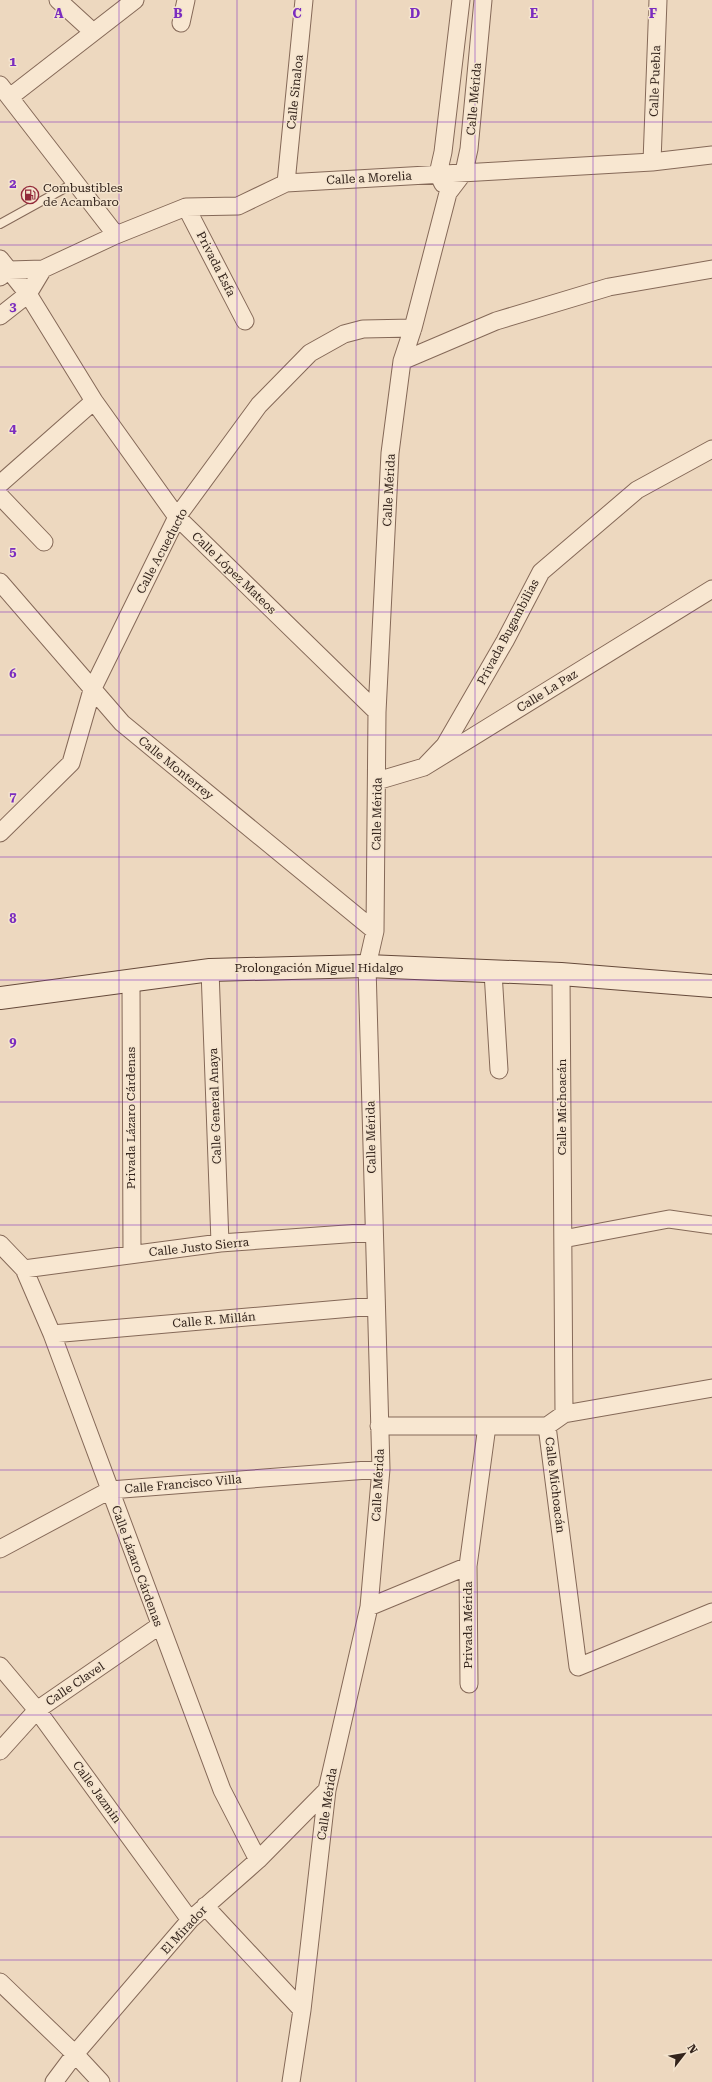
<svg xmlns="http://www.w3.org/2000/svg" width="712" height="2082" font-family="'Roboto Serif',serif">
<style>
.lines{fill:none;stroke-linecap:round;stroke-linejoin:round}
.lane-casing{stroke:#856958;stroke-width:10}
.street-casing{stroke:#856958;stroke-width:19}
.secondary-casing{stroke:#664a3b;stroke-width:24}
.lane{stroke:#f8e7d1;stroke-width:8}
.street{stroke:#f8e7d1;stroke-width:17}
.secondary{stroke:#f8e7d1;stroke-width:22}
.grid{fill:none;stroke:#7b2cbf;stroke-width:1;stroke-opacity:0.55}
.labels{text-anchor:middle;stroke-width:3;stroke-linejoin:round;paint-order:stroke}
.street-label{font-size:12px;fill:#34241c;stroke:#f4e4ce}
.poi-label{font-size:12px;fill:#34241c;stroke:#f4e4ce;text-anchor:start}
.grid-label{font-size:13px;text-anchor:middle;font-weight:bold;fill:#7b2cbf;stroke:#f4e4ce;stroke-width:3;stroke-linejoin:round;paint-order:stroke}
</style>
<rect width="100%" height="100%" fill="#edd8bf"/>
<g class="lines">
<defs>
<path id="lane" d="M0,224L76,182"/>
<path id="street" d="M58,0L93,32
M181,23L186,0
M0,85L116,235
M10,97L135,0
M652,162L658,0
M286,183L304,0
M443,184L438,174L443,152L461,0
M186,207L245,321
M0,259L28,294L94,401L177,517L377,712
M0,277L9,270L43,269L116,235L186,207L238,206L286,183L652,162L712,155
M0,316L28,294L43,269
M402,361L496,321L609,287L712,269
M0,484L94,401
M0,496L44,542
M0,582L122,723L375,931
M424,767L445,745L505,641L541,572L637,490L712,449
M377,781L424,767L712,589
M0,833L71,763L92,690L177,517L259,405L310,353L344,334L363,329L413,328
M210,970L220,1243
M493,972L499,1070
M561,974L564,1414L547,1426L578,1667L712,1612
M131,981L132,1254
M563,1239L669,1219L712,1225
M0,1244L24,1269L52,1334L222,1790L258,1860
M24,1269L220,1243L374,1232
M52,1334L375,1306
M564,1414L712,1388
M379,1426H547
M0,1549L110,1490L381,1469
M369,1607L468,1566
M0,1666L37,1710L190,1920
M469,1684L468,1566L487,1426
M0,1751L37,1710L159,1626
M205,1906L302,2010
M0,1982L75,2054L101,2082
M54,2082L75,2054L190,1920L258,1860L327,1790
M291,2082L302,2010L327,1790L369,1607L381,1469L367,966L375,931L377,712L390,453L402,361L413,328L448,193L464,172L469,149L483,0"/>
<path id="secondary" d="M0,998L210,970L367,966L561,974L712,986"/>
</defs>
<use href="#lane" class="lane-casing"/>
<use href="#street" class="street-casing"/>
<use href="#secondary" class="secondary-casing"/>
<use href="#lane" class="lane"/>
<use href="#street" class="street"/>
<use href="#secondary" class="secondary"/>
</g>
<path class="grid" d="M119,0V2082M237,0V2082M356,0V2082M475,0V2082M593,0V2082M0,122H712M0,245H712M0,367H712M0,490H712M0,612H712M0,735H712M0,857H712M0,980H712M0,1102H712M0,1225H712M0,1347H712M0,1470H712M0,1592H712M0,1715H712M0,1837H712M0,1960H712"/>
<defs>
<symbol id="fuel-ring" viewBox="-11 -11 22 22"><circle r="9.5" fill="#f4e4ce" stroke="#932939" stroke-width="1.5"/><path d="M-5.5-6h7V0h2V4h1.3V-2.5L3-4.5l.8-.8L6-3V5H2.5V1h-1V6h-7ZM-4.2-4.7v3.2H.2V-4.7Z" fill="#932939"/></symbol>
</defs>
<g fill-rule="evenodd">
<use href="#fuel-ring" x="20" y="185" width="20" height="20"/>
</g>
<g class="labels">
<g class="street-label">
<text transform="translate(655 81) rotate(-88)" y="4">Calle Puebla</text>
<text transform="translate(295 92) rotate(-84)" y="4">Calle Sinaloa</text>
<text transform="translate(474 99) rotate(-85)" y="4">Calle Mérida</text>
<text transform="translate(369 178) rotate(-3)" y="4">Calle a Morelia</text>
<text transform="translate(216 264) rotate(63)" y="4">Privada Esfa</text>
<text transform="translate(389 490) rotate(-87)" y="4">Calle Mérida</text>
<text transform="translate(162 551) rotate(-62)" y="4">Calle Acueducto</text>
<text transform="translate(234 573) rotate(44)" y="4">Calle López Mateos</text>
<text transform="translate(508 632) rotate(-62)" y="4">Privada Bugambilias</text>
<text transform="translate(547 691) rotate(-32)" y="4">Calle La Paz</text>
<text transform="translate(176 768) rotate(39)" y="4">Calle Monterrey</text>
<text transform="translate(377 814) rotate(-89)" y="4">Calle Mérida</text>
<text x="319" y="972">Prolongación Miguel Hidalgo</text>
<text transform="translate(215 1106) rotate(-92)" y="4">Calle General Anaya</text>
<text transform="translate(562 1107) rotate(-90)" y="4">Calle Michoacán</text>
<text transform="translate(131 1118) rotate(-90)" y="4">Privada Lázaro Cárdenas</text>
<text transform="translate(371 1137) rotate(-91)" y="4">Calle Mérida</text>
<text transform="translate(199 1247) rotate(-6)" y="4">Calle Justo Sierra</text>
<text transform="translate(214 1320) rotate(-5)" y="4">Calle R. Millán</text>
<text transform="translate(183 1484) rotate(-5)" y="4">Calle Francisco Villa</text>
<text transform="translate(378 1485) rotate(-87)" y="4">Calle Mérida</text>
<text transform="translate(555 1485) rotate(83)" y="4">Calle Michoacán</text>
<text transform="translate(137 1566) rotate(70)" y="4">Calle Lázaro Cárdenas</text>
<text transform="translate(468 1625) rotate(-90)" y="4">Privada Mérida</text>
<text transform="translate(75 1684) rotate(-34)" y="4">Calle Clavel</text>
<text transform="translate(97 1792) rotate(54)" y="4">Calle Jazmín</text>
<text transform="translate(327 1804) rotate(-81)" y="4">Calle Mérida</text>
<text transform="translate(184 1930) rotate(-47)" y="4">El Mirador</text>
</g>
<g class="poi-label">
<text x="43" y="192">Combustibles<tspan x="43" dy="14">de Acambaro</tspan></text>
</g>
</g>
<g class="grid-label">
<text x="59" y="18">A</text>
<text x="178" y="18">B</text>
<text x="297" y="18">C</text>
<text x="415" y="18">D</text>
<text x="534" y="18">E</text>
<text x="653" y="18">F</text>
<text x="13" y="66">1</text>
<text x="13" y="188">2</text>
<text x="13" y="311">3</text>
<text x="13" y="433">4</text>
<text x="13" y="556">5</text>
<text x="13" y="678">6</text>
<text x="13" y="801">7</text>
<text x="13" y="923">8</text>
<text x="13" y="1046">9</text>
</g>
<g transform="translate(684 2054) rotate(59)" stroke="#f4e4ce" stroke-width="3" paint-order="stroke">
<path d="M0-3L7 15L0 10L-7 15Z" fill="#34241c"/>
<text y="-6" font-size="11" font-weight="bold" text-anchor="middle" fill="#34241c">N</text>
</g>
</svg>
